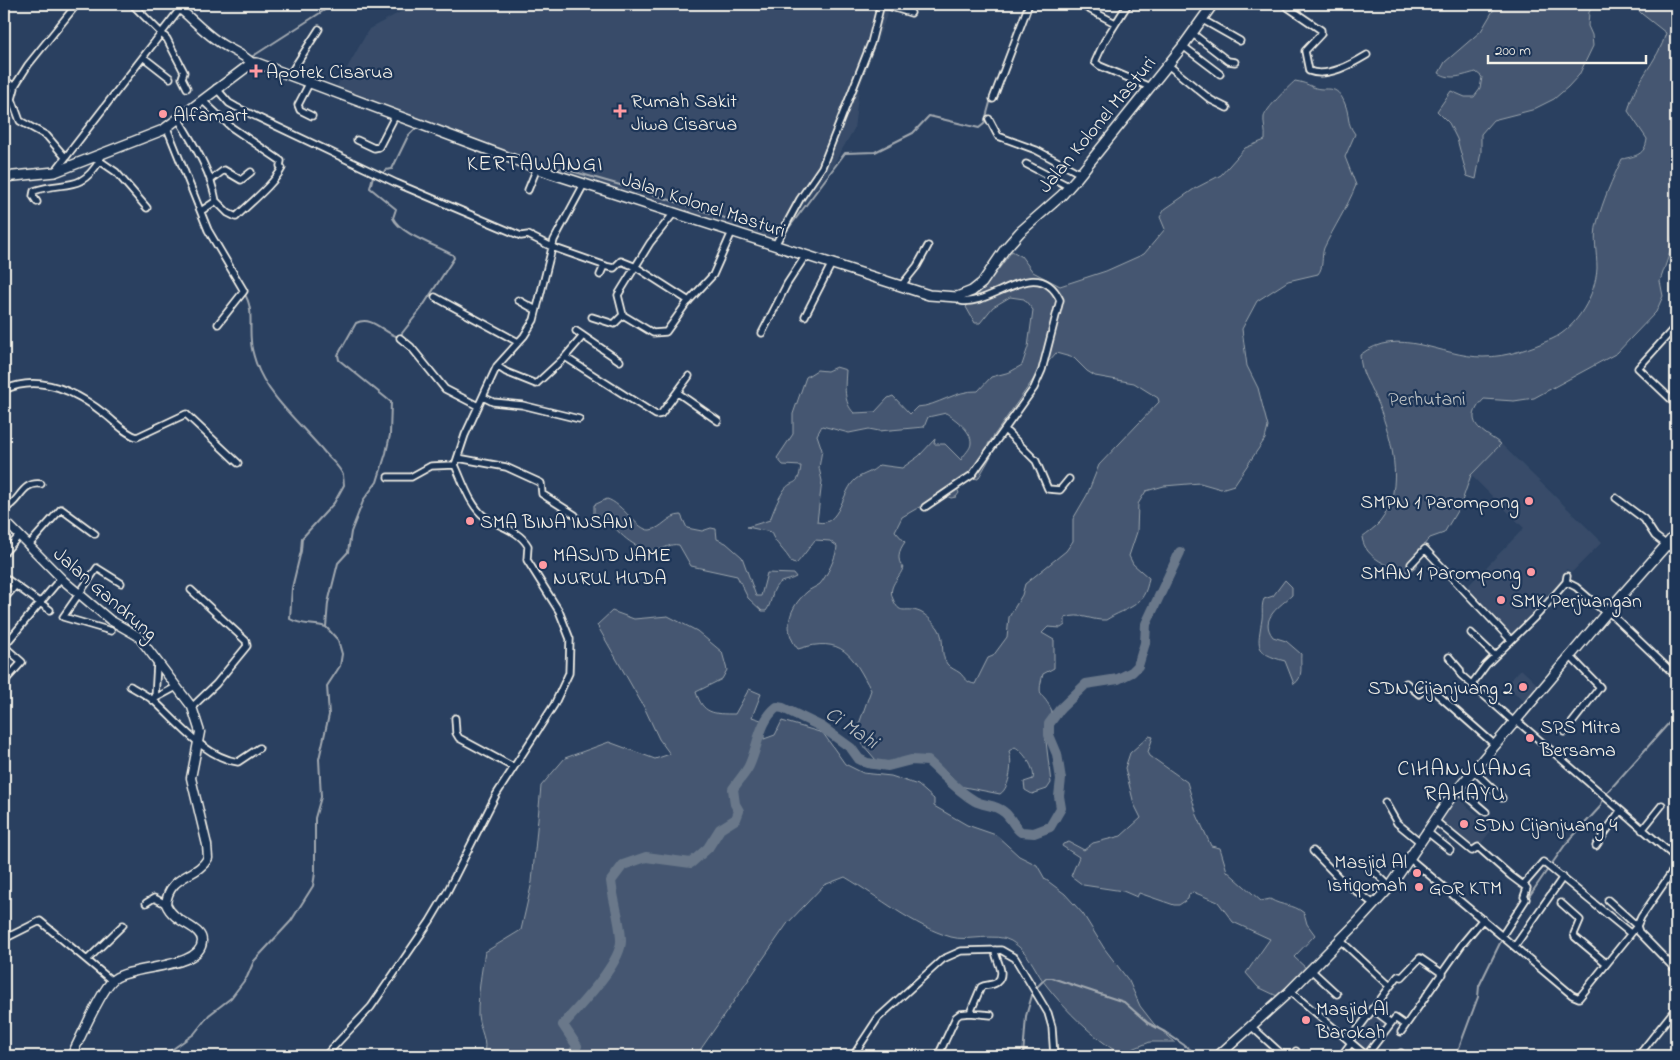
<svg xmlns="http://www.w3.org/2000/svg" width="1680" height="1060" font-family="'Indie Flower',sans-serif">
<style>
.built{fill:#374c69}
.green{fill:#445771;stroke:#9ca4ac;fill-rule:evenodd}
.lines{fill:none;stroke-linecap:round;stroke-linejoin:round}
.stream{stroke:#a1a8b0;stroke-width:2}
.river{stroke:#6a788a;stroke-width:10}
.minor-casing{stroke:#f4f1e8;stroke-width:9}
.tertiary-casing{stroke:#f4f1e8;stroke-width:11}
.secondary-casing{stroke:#f4f1e8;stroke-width:12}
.primary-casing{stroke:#f4f1e8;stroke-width:12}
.minor{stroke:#1d3557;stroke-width:5.5}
.tertiary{stroke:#1d3557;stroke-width:8}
.secondary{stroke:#1d3557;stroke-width:9}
.primary{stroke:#1d3557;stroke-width:9}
.poi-dot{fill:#ff9aa2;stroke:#1d3557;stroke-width:2}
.labels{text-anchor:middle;stroke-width:4.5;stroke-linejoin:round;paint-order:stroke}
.poi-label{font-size:20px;fill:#f4f1e8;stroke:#1d3557;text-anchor:start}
.street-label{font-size:20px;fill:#f4f1e8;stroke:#1d3557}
.park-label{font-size:20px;fill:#bfc3c4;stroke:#1d3557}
.water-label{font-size:21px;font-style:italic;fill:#bdc1c2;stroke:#1d3557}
.quarter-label{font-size:22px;letter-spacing:1px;fill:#f4f1e8;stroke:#1d3557}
</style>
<rect width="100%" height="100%" fill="#2a4060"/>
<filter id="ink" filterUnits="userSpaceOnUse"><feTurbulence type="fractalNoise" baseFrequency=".02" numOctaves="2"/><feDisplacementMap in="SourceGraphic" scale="10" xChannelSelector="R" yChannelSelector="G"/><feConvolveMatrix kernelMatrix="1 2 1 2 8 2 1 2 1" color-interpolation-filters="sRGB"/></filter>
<g filter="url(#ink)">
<path class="built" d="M415,4H891L859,89L854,129L833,165L774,244L333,93L369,29Z
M1501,444L1602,542L1572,572L1566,569L1562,583L1511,637L1466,588L1524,528L1471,475Z
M1521,669L1541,688L1527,704L1506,685Z
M1455,796L1493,828L1479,846L1472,850L1435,821Z
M1373,1010L1390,1023L1367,1055L1351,1041Z"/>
<path class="green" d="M1497,4H1607L1592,8L1589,12L1588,26L1592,35L1593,46L1579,75L1568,87L1554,99L1532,110L1493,120L1481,134V152L1476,179L1467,176L1457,139L1449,123L1437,111L1451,91L1465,97H1474L1480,89L1482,77L1476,72C1463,75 1451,81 1439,73L1445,62L1481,31Z
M1640,4H1676V192L1672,208L1676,223L1670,252L1660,281L1663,296L1656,312L1631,338L1617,353L1534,398L1514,401L1484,399C1461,422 1482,431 1501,444L1471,475L1461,504L1444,533L1430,538L1420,549L1417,566L1408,572C1390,567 1365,559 1362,537C1368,532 1375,528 1380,522C1407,488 1391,433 1375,398C1368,380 1361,375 1360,355C1398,325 1441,357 1483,357C1508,357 1531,348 1552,339C1577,328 1596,294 1597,268C1597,253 1593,237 1597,223C1603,200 1612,180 1622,159C1636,156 1645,155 1647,139L1628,111C1634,81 1658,62 1666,33L1642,14L1638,10Z
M1295,81C1302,82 1307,84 1313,87C1326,93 1336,81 1345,104C1350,116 1346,122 1355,134L1345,157L1356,185C1347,208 1334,227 1324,248C1321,257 1324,267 1318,274L1288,281L1257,301L1242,329L1247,366L1258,388L1268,427L1265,439L1234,485L1221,489L1200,483L1164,486L1146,491L1138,504L1137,532L1129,556L1133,564L1149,578C1144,609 1128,606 1106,620C1090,621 1082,612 1065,618V625L1061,628L1048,627L1042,633L1054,640V668L1043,674C1036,700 1043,691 1052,711L1045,733L1051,783L1047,789L1032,794L1025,790L1024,782L1033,779C1036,769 1023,751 1015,747L1009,751C1013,762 1010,788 1000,794L959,786L946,772L911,758L887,764L876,760L863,745L859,724L871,690C852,655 843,635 798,649C782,630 789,607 807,592C810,589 816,587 820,584C826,577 837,556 837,546L830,541L815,540C811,545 801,559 796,564L792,563C786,551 774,543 771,532L747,527L770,520C774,509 778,499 784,490C793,478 798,489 801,466L783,465L777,458L793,434V414L806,377L817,370L827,371L836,367L846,370C845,386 843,402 854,413L875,412L888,398L893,396L910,414L917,407C938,406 955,390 978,391L991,377L1010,372L1022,365L1028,347L1033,310L1024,299L1010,297L993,307L980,323H975L966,307L987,285L1012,251L1021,256L1033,272L1060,286L1106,271L1144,254L1165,229L1160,217L1165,209L1194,189L1221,175L1245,148L1265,140C1266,131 1263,123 1264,117C1266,109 1287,88 1295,81ZM1056,353L1074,358L1087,371L1095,376L1134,383L1158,398L1159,402L1099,465L1087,495L1073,519V541L1066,551L1025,584L1022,595L1009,617L1007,637L993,656L988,658L975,684C967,683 965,678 960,673C956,670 950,668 947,664C939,653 946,640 938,628C933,622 925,613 917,611C904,607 900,616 893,599C887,586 900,578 903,568C896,559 899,550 905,542L895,531L902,517L942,494L951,498L956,497L959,493L957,488L960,480L965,476L978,479L991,456L988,444L1035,377ZM946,413C955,419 972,431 971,443C971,449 964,454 961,460L945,444H934L935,439L919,456L902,468L879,465C872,473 864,473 856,479C842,490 840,528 817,522L822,481L819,468L822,450L817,435L822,426L849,433L869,429L879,431L924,427L928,417Z
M607,499C622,503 638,531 650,530C662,529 668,515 681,515L687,528L702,531L711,528L716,529L717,539L726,543L742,557L756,596H761L767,573L794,574L796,577C791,580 786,580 781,582C770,588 773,603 766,611H762L748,598L737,576L691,566L679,545C669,543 666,549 657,550C639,553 618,534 609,520L594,515V505Z
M1285,580L1292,587V595C1281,606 1258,618 1273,637L1286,641L1301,654C1300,665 1304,678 1294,684L1285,661C1253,653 1258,645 1262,619C1263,611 1261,606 1264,599L1273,596Z
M612,611L634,619L668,616L697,631L722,652L727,670L722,679L696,692C703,714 713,714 735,714L749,689L761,694L752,717L764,721V739L775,735L782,721L823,733L845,764L863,773L891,776L918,785L934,799V806L967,825L996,835L1019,856L1037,865L1045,879L1065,894L1083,914L1104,948L1129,981L1140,1006L1154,1024L1175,1042H1150L1120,1054C1092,1036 1067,1012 1046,985C1033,968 1031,954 1011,941C996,932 967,942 951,937C913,926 879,897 845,877L824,885L787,924L696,1056H483C489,1041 479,1030 478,1015C478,994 481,973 485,952L521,930L532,882L541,786L565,758L609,742L655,759L670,754L659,739L645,709L597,625Z
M1149,736L1153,737L1148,752L1150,756L1187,782L1197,815L1211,846L1220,848L1227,871L1261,901L1270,899C1283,907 1292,903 1304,913L1307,924L1315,935L1294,957L1307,969L1277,996L1258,987L1246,973L1270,939L1233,922L1218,902L1193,892L1189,894L1188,899L1179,905H1174L1139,893L1137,897L1123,891L1083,885L1071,876L1079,857L1062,846L1063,844L1069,842L1084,850L1093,843L1121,836L1141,818L1134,804L1125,768L1130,753Z"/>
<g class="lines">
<path class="stream" d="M250,58L334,4
M187,107L246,61
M556,171L561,168L655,195L725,218L745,221L785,233L845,153L875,152L913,133L929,116L979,128L984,124L991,99
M383,175L385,170L392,169L408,136L417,127
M223,261L231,274
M244,293C254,308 249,324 251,341C251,348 254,357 256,363C267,396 304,427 326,454C332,461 339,466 343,475L344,485L334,503L302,538L301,551L292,588L290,619C302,626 314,623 326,627
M1605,795L1676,715
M1551,865L1565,845L1600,807L1603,799
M1528,898L1548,869
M1036,988L1046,978H1052L1124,1002L1148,1023L1165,1032L1200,1056
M163,1056L194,1034L209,1015L231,998L247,977L254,961L291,921L313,886L315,873V818L321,797L319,759L329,715L327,686L340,666L342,654L338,640L326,627L328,603L338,563L348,552L351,532L364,499L377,482L386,453L390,435L391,402L339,360L338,355L356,323C373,315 384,334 399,337L421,309L454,258L453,255C438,246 400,234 393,218L396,209L370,188L373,176H377
M1023,1056L1026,1016L1033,992
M1456,1056L1478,997L1479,986L1502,939"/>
<path class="river" d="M571,1056L577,1046L563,1025C578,1007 623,962 621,939C620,919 613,900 611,881L623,865L646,857L691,863L708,848L720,829L736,819L739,811L735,804L733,789C738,781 745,774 749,766C758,747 759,721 777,707L783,708L822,727L851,748L859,759L867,763L888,766L911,760L928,761C944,775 956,790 975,801C984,806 995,804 1004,812C1011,817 1014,827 1021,832L1034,833L1050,827L1061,808L1059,796L1061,779L1057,754L1049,735V724L1060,709L1086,684L1118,679L1132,672L1138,666L1145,643L1146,624L1180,552"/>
<defs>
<path id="minor" d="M132,4L167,39L184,72L182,78L187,88
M1128,4L1104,42L1095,62L1100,66L1150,87
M1283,4L1321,30V34L1305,51L1309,71C1328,78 1352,64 1367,55
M882,6H888L911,13
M1085,7L1115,23
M1203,20L1240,41
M1193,34L1228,61L1235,62
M1183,46L1220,74
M143,57L170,78
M1168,65L1211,100L1227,108
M290,74L319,29
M4,79L15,88L12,99L20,121L47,136L65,157
M310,82L298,105L300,110L312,116
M14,87L28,65L77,4
M216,88L229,103L236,107L396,183L521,236L528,235L552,247L606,266
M993,99L1029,4
M989,119L998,136L1036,150L1081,174
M179,120C195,147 210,169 216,201
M167,128L208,230L244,291L218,324
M357,140L374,148L379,147L395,116
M97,159L116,172L147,208
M1026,164L1070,187
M56,170L180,9
M212,179L224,170L241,180L251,172
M528,190L537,168
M37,202L33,196L34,191C64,180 80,194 100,160
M201,211L216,201L228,213L236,217C250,203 274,184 282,168L280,166L281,161L231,127L202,100
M775,245L800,199L822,167L871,43L881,4
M600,275L604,266L614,268L621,261L636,267L689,301
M901,286L917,266L928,246
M435,297L518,342
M518,300L536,310
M623,315L653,333L666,332L686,304L713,275L732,232
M623,315L618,295L650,243L674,213
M805,316L832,263
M592,317L614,324L623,315
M1676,326L1638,368L1676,404
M576,331L620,361
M762,333L787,284L806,255
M400,338L411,347L445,389L478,406
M565,357L583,336
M497,366L506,372L536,384L565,357L656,415L661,414L689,376
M4,390C41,373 77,392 106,415C116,423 126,434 137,437L186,414L238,463
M678,393L718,421
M483,397L493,402L522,405L579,419
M1005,430L1036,461L1048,489L1060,490L1069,479
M458,458L506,467L541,483L542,494L575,515
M388,477H411L431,466L455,465
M1616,498L1644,519L1655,536L1676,552
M925,507L972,475L1034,388L1042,370L1060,300C1038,253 991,307 961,301L957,297
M4,509C20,503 21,481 41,484
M28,546L61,509L95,534
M4,553L18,537
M1411,564L1425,549L1511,640
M4,577L50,610
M1566,582L1576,587L1606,613
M191,590L246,641L247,646L216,684L192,707
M4,599L15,586
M1608,611L1676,676
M111,631L63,617L97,568L121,583
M1471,633L1495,656
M4,646L61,578
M1449,657L1460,670L1461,675L1514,722
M4,682L22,662L4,646
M1406,683L1419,694L1428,686L1495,745
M1472,684L1486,665L1539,613L1566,582L1567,576
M130,686C137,690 146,695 153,700C178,722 204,757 238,762L259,748
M155,699L157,663
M152,700L176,687
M455,718L456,733L459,738L513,767
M1516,720L1676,858
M1565,732L1600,687L1570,656
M1473,770L1502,798
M1458,788L1486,812
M1385,802L1397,823L1419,841
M1434,820L1472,851L1478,847L1511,876L1527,888L1524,897L1526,899L1502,936
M1642,830L1662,805
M1426,831L1450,850
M1596,846L1620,811
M1313,851L1341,880L1374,904
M1409,858L1572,995L1579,998L1637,926L1608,900
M1368,865L1390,887
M1676,866L1641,917L1637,926L1639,932L1676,970
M1524,884L1543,862L1630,933
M146,903L154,898L166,904
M1561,903L1580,920L1574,934L1575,937L1606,963
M4,939L40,921L112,981
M1340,940L1390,986
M1515,946L1563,877
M87,960L123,925
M1311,970L1337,994
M1290,991L1367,1056
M1372,1009L1391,1023
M970,1013L991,1015
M1252,1027L1284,1056
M1401,1032L1463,943L1483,919
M1349,1041L1398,976L1402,977L1420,958L1443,974
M325,1056L371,1007L430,921L446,894L496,795L554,705L569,673L570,639L559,611L527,560L528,546C518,529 499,527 485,517C470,506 463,482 455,465L465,435L497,366L524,336L534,320L554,240L584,184
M853,1056L878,1018L943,959L961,951L1001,950L1015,958L1048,1013L1052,1027L1054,1056
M938,1056L956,1017L960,1014L970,1013L981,987C986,984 993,986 997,982C1007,973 995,960 995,950
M1292,1056L1296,1051
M1341,1056L1351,1043
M1366,1056L1395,1018L1405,1025
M1398,1056L1401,1053
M1638,1056L1676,1008"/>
<path id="tertiary" d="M183,4L180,9C192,19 203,31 216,40C227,49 242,53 252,63
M4,520L64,581L110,620L138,636L192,707L200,732L191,778L207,845L208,858C197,878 169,874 166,904C174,924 202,926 202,941C202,969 132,965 114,979C101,989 80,1040 71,1056"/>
<path id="secondary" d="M1218,1056L1290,991L1356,924L1390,887L1448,801L1608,611L1676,534"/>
<path id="primary" d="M4,177L55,172L163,130L252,63H257L550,173L929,295L957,297L972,291L982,283L1005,249L1020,232L1062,195L1077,178L1183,46L1213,4"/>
</defs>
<use href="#minor" class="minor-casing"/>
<use href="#tertiary" class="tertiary-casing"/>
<use href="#secondary" class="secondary-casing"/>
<use href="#primary" class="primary-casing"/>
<use href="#minor" class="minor"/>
<use href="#tertiary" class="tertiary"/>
<use href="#secondary" class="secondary"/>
<use href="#primary" class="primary"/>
</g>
</g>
<g class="poi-dot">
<path d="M253.5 63.5h5v5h5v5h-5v5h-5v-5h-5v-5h5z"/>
<path d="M617.5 103.5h5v5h5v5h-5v5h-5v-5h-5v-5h5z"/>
<circle cx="163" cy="114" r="5"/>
<circle cx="1529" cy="501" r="5"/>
<circle cx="470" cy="521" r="5"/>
<circle cx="543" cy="565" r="5"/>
<circle cx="1531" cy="572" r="5"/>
<circle cx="1501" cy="600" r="5"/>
<circle cx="1523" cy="687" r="5"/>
<circle cx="1530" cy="738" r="5"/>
<circle cx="1464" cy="824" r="5"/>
<circle cx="1417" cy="873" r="5"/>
<circle cx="1419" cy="887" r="5"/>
<circle cx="1306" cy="1020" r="5"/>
</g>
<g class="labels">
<g class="poi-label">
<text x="266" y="78">Apotek Cisarua</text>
<text x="631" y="107">Rumah Sakit<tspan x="631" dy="23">Jiwa Cisarua</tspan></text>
<text x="173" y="121">Alfamart</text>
<text x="1519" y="508" text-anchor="end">SMPN 1 Parompong</text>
<text x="480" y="528">SMA BINA INSANI</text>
<text x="553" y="561">MASJID JAME<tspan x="553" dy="23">NURUL HUDA</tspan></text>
<text x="1521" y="579" text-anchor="end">SMAN 1 Parompong</text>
<text x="1511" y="607">SMK Perjuangan</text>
<text x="1513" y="694" text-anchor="end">SDN Cijanjuang 2</text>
<text x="1540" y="733">SPS Mitra<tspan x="1540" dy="23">Bersama</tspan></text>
<text x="1474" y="831">SDN Cijanjuang 4</text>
<text x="1407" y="868" text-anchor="end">Masjid Al<tspan x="1407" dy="23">Istiqomah</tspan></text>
<text x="1429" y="894">GOR KTM</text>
<text x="1316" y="1015">Masjid Al<tspan x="1316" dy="23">Barokah</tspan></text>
</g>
<g class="street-label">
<text transform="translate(1096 124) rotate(-50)" y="7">Jalan Kolonel Masturi</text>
<text transform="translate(704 204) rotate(18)" y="7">Jalan Kolonel Masturi</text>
<text transform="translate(106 593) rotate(41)" y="7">Jalan Gandrung</text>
</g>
<g class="park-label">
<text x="1427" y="405">Perhutani</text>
</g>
<g class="water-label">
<text transform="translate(852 727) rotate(34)" y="7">Ci Mahi</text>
</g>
<g class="quarter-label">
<text x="535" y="170">KERTAWANGI</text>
<text x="1465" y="775">CIHANJUANG<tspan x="1465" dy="25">RAHAYU</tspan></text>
</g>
</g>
<rect width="1680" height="1060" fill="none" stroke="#1d3557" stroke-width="20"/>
<rect x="10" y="10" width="1660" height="1040" fill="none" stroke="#f4f1e8" stroke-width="2" filter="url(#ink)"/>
<path d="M1488 55v8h158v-8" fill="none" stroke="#f4f1e8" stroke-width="2.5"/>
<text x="1495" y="55" font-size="15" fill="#f4f1e8" stroke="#1d3557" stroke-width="4" paint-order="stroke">200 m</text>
</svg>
